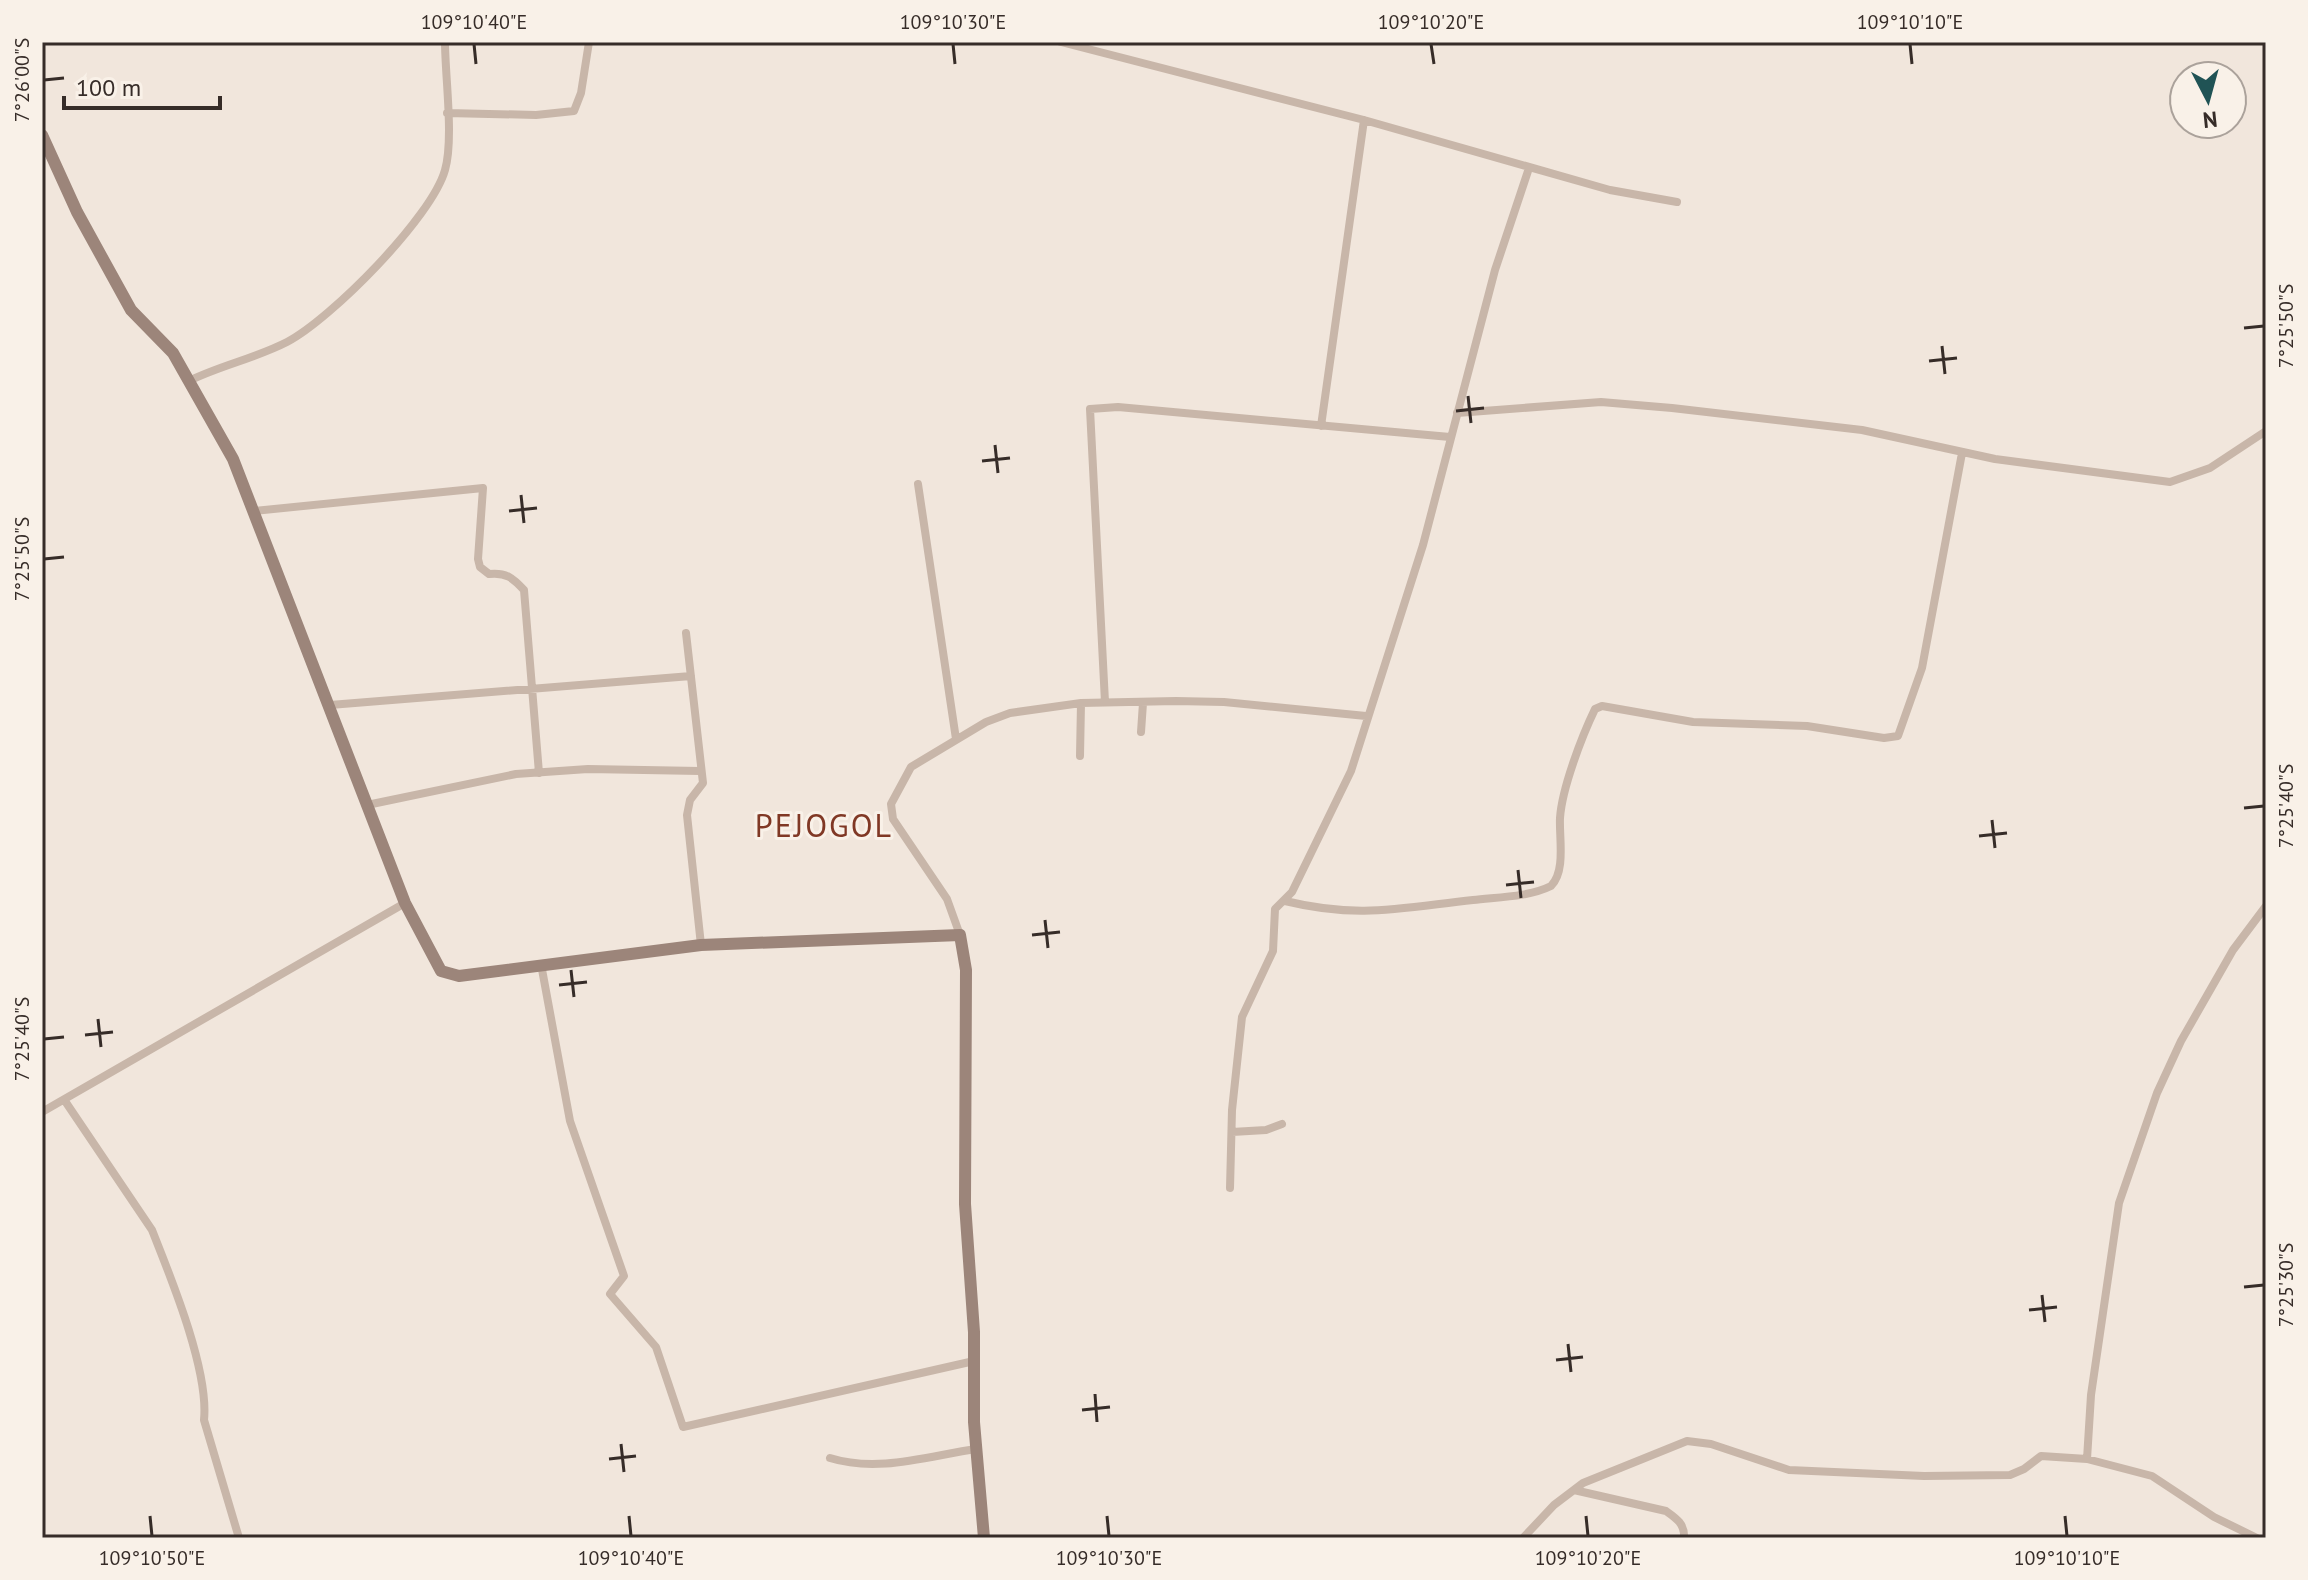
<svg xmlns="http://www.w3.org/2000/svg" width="2308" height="1580" font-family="'PT Sans',sans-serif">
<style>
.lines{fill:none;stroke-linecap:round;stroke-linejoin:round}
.street{stroke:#c8b6a9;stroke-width:8}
.secondary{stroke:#9c857a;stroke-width:12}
.ticks{fill:none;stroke:#362c28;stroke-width:3}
.labels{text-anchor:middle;stroke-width:6;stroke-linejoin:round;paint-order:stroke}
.quarter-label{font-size:32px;letter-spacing:2px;fill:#803825;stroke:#f9f1e8}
.neatline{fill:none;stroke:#362c28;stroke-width:3}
.ticks-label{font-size:20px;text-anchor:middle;fill:#362c28}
</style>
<rect width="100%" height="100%" fill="#f1e6dc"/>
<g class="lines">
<path class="street" d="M1061,42L1364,120L1610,190L1677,202
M447,113L536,115L574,111L581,93L589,42
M191,380C222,365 256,358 287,342C331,319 432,217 445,170C454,139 445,76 445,42
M1457,413L1601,402L1672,408L1862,430L1995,459L2170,482L2210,468L2266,431
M1321,426L1364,120
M918,484L956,739
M253,511L483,488L478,559L480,567L489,574C506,572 513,578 524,590L539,773
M686,633L703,783L690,800L687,815L701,945
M1105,702L1090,409L1118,407L1450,437
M330,705L691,676
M1141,732L1143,703
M1080,756L1081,703
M367,805L516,774L588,769L700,771
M1285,901C1359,919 1400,908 1473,900C1498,897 1529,897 1551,886C1566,871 1559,838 1560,818C1562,788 1582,736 1595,709L1602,706L1693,722L1807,726L1884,738L1898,736L1922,668L1962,453
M960,935L947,899L893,819L891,804L911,767L986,722L1010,713L1081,703L1176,701L1224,702L1366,716
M541,964L570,1121L624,1276L610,1294L656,1347L683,1427L974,1361
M65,1101L152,1230C171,1278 209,1370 204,1420L239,1538
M42,1112L405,903
M1232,1132L1266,1130L1282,1124
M1230,1188L1232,1110L1242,1017L1273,951L1275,909L1292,892L1351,771L1423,545L1495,270L1529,168
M830,1458C878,1473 928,1456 976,1449
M1574,1490L1666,1511C1676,1518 1685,1524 1684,1538
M1523,1538L1554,1505L1583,1483L1687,1441L1711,1444L1789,1470L1924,1476L2010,1475L2024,1469L2041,1456L2087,1459
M2257,1538L2214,1517L2152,1476L2087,1459L2091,1395L2119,1203L2157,1093L2181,1041L2233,950L2266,906"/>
<path class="secondary" d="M42,135L77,212L131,310L173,353L233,459L405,903L441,971L459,976L701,945L960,935L966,970L965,1204L974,1332V1422L984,1538"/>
</g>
<path class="ticks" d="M474,44L476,64M953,44L955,64M1431,44L1434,64M1910,44L1912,64M44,80L64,78M2244,328L2264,326M1942,346L1945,374M1929,361L1957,358M1468,396L1471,423M1456,411L1484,408M995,445L998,473M982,461L1010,458M521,495L524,523M509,511L537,508M44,559L64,557M2244,808L2264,806M1992,820L1995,848M1979,836L2007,833M1518,870L1521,898M1506,885L1534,882M1045,920L1048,948M1032,935L1060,932M571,970L574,997M559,985L587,982M98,1019L101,1047M85,1035L113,1032M44,1039L64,1037M2244,1287L2264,1285M2042,1295L2045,1322M2029,1310L2057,1307M1568,1344L1571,1372M1556,1360L1583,1357M1095,1394L1097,1422M1082,1410L1110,1407M621,1444L624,1472M609,1459L636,1456M150,1516L152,1536M629,1516L631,1536M1107,1516L1109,1536M1586,1516L1588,1536M2065,1516L2067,1536"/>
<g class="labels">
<g class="quarter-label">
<text x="824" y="837">PEJOGOL</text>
</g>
</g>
<rect width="2308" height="1580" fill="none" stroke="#f9f1e8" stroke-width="88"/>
<g transform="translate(2208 100) rotate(174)"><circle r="38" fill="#f9f1e8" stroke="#aba29b" stroke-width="2"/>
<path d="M0-6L14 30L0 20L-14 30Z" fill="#205355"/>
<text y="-12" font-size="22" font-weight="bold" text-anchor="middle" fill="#362c28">N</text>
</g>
<path d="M64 96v12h156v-12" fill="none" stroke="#362c28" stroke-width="4"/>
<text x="76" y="96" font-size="24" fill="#362c28" stroke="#f9f1e8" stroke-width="6" paint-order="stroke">100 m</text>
<rect x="44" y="44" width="2220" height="1492" class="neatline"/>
<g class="ticks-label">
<text x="474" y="29">109°10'40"E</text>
<text x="953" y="29">109°10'30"E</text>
<text x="1431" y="29">109°10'20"E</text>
<text x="1910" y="29">109°10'10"E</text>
<text transform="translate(22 80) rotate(-90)" y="7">7°26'00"S</text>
<text transform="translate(2286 326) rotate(-90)" y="7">7°25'50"S</text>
<text transform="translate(22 559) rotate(-90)" y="7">7°25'50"S</text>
<text transform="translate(2286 806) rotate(-90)" y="7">7°25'40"S</text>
<text transform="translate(22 1039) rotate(-90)" y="7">7°25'40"S</text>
<text transform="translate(2286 1285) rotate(-90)" y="7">7°25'30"S</text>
<text x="152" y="1565">109°10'50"E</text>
<text x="631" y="1565">109°10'40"E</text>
<text x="1109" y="1565">109°10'30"E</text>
<text x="1588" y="1565">109°10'20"E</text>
<text x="2067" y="1565">109°10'10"E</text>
</g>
</svg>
